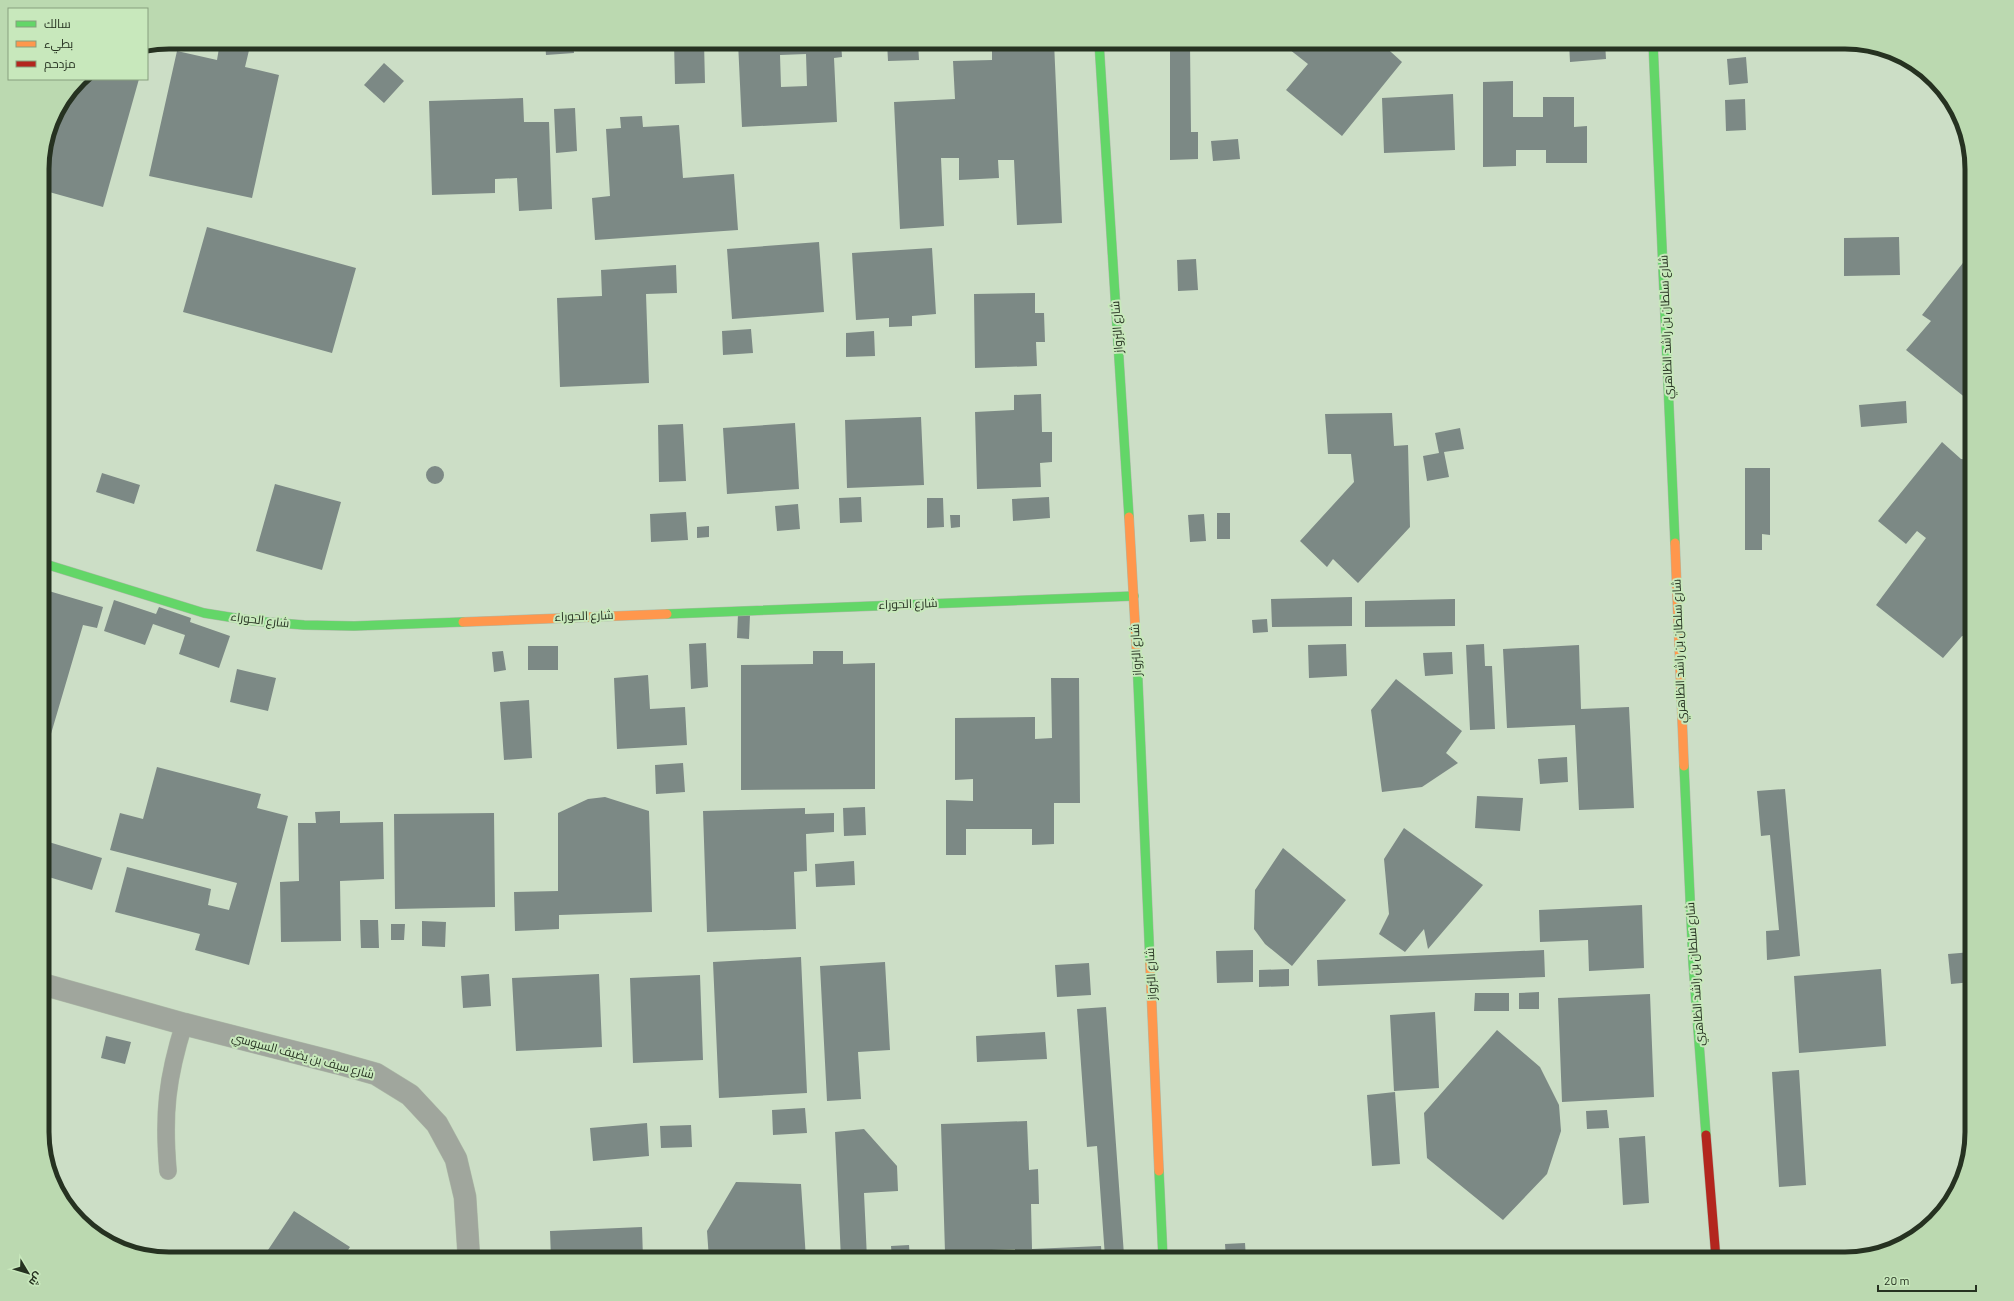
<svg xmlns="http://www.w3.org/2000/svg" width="2014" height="1301" font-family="Barlow,Cairo,sans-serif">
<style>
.building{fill:#7c8985;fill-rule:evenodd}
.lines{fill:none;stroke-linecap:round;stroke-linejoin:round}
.lane-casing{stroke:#acbaa7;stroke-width:18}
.street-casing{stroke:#acbaa7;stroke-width:23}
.fast-casing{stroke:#acbaa7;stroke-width:10}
.slow-casing{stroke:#acbaa7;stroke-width:10}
.jam-casing{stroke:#acbaa7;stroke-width:10}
.lane{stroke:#a0a69d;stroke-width:17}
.street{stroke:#a0a69d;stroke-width:22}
.fast{stroke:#63d668;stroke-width:9}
.slow{stroke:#ff974d;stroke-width:9}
.jam{stroke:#b3261e;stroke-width:9}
.labels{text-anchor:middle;stroke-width:4;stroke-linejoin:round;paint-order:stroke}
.street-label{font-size:12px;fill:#263221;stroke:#c8e8bc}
.rim{fill:none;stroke:#263221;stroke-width:5}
</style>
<rect width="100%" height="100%" fill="#ccdec6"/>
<path class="building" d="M220,42H251L245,67L279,75L252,198L149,176L177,51L217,60Z
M545,42H573L574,53L546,55Z
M674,42H704L705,83L675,84Z
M738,42H841L842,57L834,58L837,122L742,127ZM806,54L807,86L781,87L780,55Z
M887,42H918L919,60L888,61Z
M992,42H1054L1062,223L1017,225L1014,160H998L999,178L959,180V158H941L944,226L900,229L894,102L955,99L953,61L992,60Z
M1280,42H1380L1402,62L1342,136L1286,90L1308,64Z
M1569,42H1605L1606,59L1570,62Z
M1190,46L1191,132H1198V159L1170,160V47Z
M1746,57L1748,83L1729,85L1727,59Z
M384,63L404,81L384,103L364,85Z
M79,79H139L103,207L42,190V161L55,113Z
M1513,81V117H1543V97H1574V127L1587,126V163H1546V150H1516V166L1483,167V82Z
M1453,94L1455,150L1384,153L1382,98Z
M523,98L524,122H549L552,209L519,211L517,178L495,179V193L432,195L429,101Z
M1745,99L1746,130L1726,131L1725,100Z
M575,108L577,151L556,153L554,109Z
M1957,114L1958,118L1960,123L1954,119Z
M642,116L643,127L679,125L683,178L734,174L738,230L595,240L592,198L610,196L606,129L621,128L620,117Z
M1238,139L1240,159L1213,161L1211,141Z
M207,227L356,268L332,353L183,312Z
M1899,237L1900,275L1844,276V238Z
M819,242L824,312L732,319L727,249Z
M932,248L936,314L912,316V326L889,327V318L856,320L852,253Z
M1196,259L1198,290L1178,291L1177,260Z
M1966,259L1972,263V403L1906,350L1931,321L1922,315Z
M676,265L677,293L646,294L649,383L560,387L557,298L602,296L601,270Z
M1035,293V313H1044L1045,342H1036L1037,366L975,368L974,294Z
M751,329L753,353L723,355L722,331Z
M874,331L875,356L846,357V333Z
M1041,394L1042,432H1052V462L1040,463L1041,487L977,489L975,412L1014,410V395Z
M1906,401L1907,423L1861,427L1859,405Z
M1392,413L1394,446L1408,445L1410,527L1358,583L1333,559L1327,567L1300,541L1354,482L1351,454H1328L1325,414Z
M921,417L924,485L847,488L845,420Z
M795,423L799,489L727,494L723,428Z
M683,424L686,481L659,482L658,425Z
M1460,428L1464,449L1444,452L1449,477L1427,481L1423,456L1439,453L1435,433Z
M1942,442L1961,459L1972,460V635L1962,636L1943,658L1876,605L1926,538L1917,531L1906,544L1878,521Z
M426 475a9 9 0 1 1 18 0a9 9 0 1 1-18 0Z
M1745,468H1770V535L1762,534V550H1745Z
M102,473L140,485L134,504L96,492Z
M275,484L341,502L322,570L256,551Z
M861,497L862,522L840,523L839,498Z
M1049,497L1050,518L1013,521L1012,499Z
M927,498H943L944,527L927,528Z
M798,504L800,529L777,531L775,506Z
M686,512L688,540L651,542L650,514Z
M1217,513H1230V539H1217Z
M1204,514L1206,541L1190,542L1188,515Z
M950,515H960V527L951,528Z
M709,526V537L697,538V527Z
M42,589L103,607L97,628L83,625L43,761Z
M1352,597V626L1272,627L1271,599Z
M1455,599V626L1365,627V601Z
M114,600L156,614L159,607L191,618L190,622L230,636L219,668L179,654L185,635L153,624L145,645L104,631Z
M738,614L750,615L749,639L737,638Z
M1267,619L1268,632L1253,633L1252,620Z
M706,643L708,687L691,689L689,644Z
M1346,644L1347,676L1309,678L1308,645Z
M1484,644L1485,666H1492L1495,729L1470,730L1466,645Z
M1579,645L1581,709L1629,707L1634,808L1579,810L1575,725L1507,728L1503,649Z
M528,646H558V670H528Z
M503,651L506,670L494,672L492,652Z
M813,651H843V664L875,663V789L741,790V665L813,664Z
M1452,652L1453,674L1425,676L1423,653Z
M237,669L276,678L268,711L230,702Z
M648,675L650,709L685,707L687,745L617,749L614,678Z
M1051,678H1079L1080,803H1054V844L1032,845V829H966V855H946V800L973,801V779L955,780V718L1035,717V739L1052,738Z
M1396,679L1462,731L1446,753L1458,763L1422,787L1382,792L1371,710Z
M529,700L532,758L504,760L500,702Z
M1567,757L1568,782L1540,784L1538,759Z
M683,763L685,792L656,794L655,765Z
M157,767L261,794L257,808L288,816L249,965L195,950L200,934L115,912L127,867L211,889L208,905L229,910L237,883L110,850L120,813L143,819Z
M1785,789L1800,956L1767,960L1766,931L1779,930L1770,835L1761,836L1757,791Z
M1477,796L1523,798L1520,831L1475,828Z
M605,797L649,811L652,912L559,915V929L515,931L514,892L558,891V813L588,799Z
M865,807L866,835L844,836L843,808Z
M805,808V814L834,813V832L806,834L807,871L794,872L796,929L707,932L703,811Z
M340,811V823L383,822L384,879L340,881L341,941L281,942L280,882L299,881L298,823H316L315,812Z
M494,813L495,907L395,909L394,814Z
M1404,828L1483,885L1428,949L1424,929L1405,952L1379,934L1389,914L1384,859Z
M42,840L102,858L92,890L42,875Z
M1283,848L1346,900L1292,966L1265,944L1254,929L1255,890Z
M854,861L855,885L816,887L815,864Z
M1642,905L1644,968L1589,971L1588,940L1540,942L1539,910Z
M360,920H378L379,948H361Z
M422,921L446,922L445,947L422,946Z
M391,924H405L404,940H391Z
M1253,950V982L1217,983L1216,951Z
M1544,950L1545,977L1318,986L1317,960Z
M1972,952V982L1951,984L1948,954Z
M801,957L807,1093L719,1098L713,962Z
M885,962L890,1050L858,1052L861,1099L827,1101L820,966Z
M1089,963L1091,995L1057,997L1055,965Z
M1289,969V986L1259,987V970Z
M1881,969L1886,1046L1799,1053L1794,976Z
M489,974L491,1006L463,1008L461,976Z
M599,974L602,1047L516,1051L512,978Z
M700,975L703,1060L633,1063L630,978Z
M1539,992V1009H1519V993Z
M1475,993H1509V1011H1474Z
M1650,994L1654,1097L1562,1102L1558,998Z
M1106,1007L1124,1255L1105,1257L1097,1146L1087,1147L1077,1009Z
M1435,1012L1439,1088L1394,1091L1390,1015Z
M1497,1030L1540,1067L1559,1105L1561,1131L1547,1174L1503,1220L1427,1158L1424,1113Z
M1045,1032L1047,1059L977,1062L976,1036Z
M106,1036L131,1042L125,1064L101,1058Z
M1799,1070L1806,1185L1779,1187L1772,1072Z
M1395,1092L1400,1164L1372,1166L1367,1095Z
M805,1108L807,1133L773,1135L772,1110Z
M1607,1110L1609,1128L1587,1129L1586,1111Z
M1027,1121L1029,1170L1038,1169L1039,1204H1031L1032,1249L1101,1246L1102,1259H1015V1249L945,1252L941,1124Z
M647,1123L649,1156L593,1161L590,1128Z
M691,1125L692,1147L661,1148L660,1126Z
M864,1129L897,1166L898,1191L864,1193L867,1259H841L835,1132Z
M1645,1136L1649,1203L1623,1205L1619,1138Z
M736,1182L801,1184L806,1259H709L707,1231Z
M294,1211L350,1247L342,1259H262Z
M642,1227L643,1259H551L550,1231Z
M1245,1243L1246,1259H1226L1225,1244Z
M909,1245L910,1259H892L891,1246Z"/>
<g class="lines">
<defs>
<path id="lane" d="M168,1171C163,1114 167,1078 184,1024"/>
<path id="street" d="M42,984L184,1024L337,1063L376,1074L410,1095L437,1124L456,1159L465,1197L469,1259"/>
<path id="fast" d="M1099,42L1129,517
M1653,42L1675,543
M42,563L204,613L254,621L304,625L354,626L463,622
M667,614L1134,596
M1137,659L1150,963
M1684,766L1693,963L1706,1135
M1159,1171L1163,1259"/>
<path id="slow" d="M1129,517L1137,659
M1675,543L1684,766
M463,622L667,614
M1150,963L1159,1171"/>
<path id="jam" d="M1706,1135L1716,1259"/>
</defs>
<use href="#lane" class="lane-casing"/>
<use href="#street" class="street-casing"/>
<use href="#fast" class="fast-casing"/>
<use href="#slow" class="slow-casing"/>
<use href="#jam" class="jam-casing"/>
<use href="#lane" class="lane"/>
<use href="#street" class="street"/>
<use href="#fast" class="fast"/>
<use href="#slow" class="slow"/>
<use href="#jam" class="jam"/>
</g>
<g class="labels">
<g class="street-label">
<text transform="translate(1117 327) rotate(-94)" y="4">شارع البُرواز</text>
<text transform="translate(1666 327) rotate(-92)" y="4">شارع سلطان بن راشد الظاهري</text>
<text transform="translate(908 604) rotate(-2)" y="4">شارع الحوراء</text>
<text transform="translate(584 616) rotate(-2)" y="4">شارع الحوراء</text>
<text transform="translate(260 620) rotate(7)" y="4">شارع الحوراء</text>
<text transform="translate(1136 650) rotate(-93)" y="4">شارع البُرواز</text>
<text transform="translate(1679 651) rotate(-92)" y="4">شارع سلطان بن راشد الظاهري</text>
<text transform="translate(1151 974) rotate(-93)" y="4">شارع البُرواز</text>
<text transform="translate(1695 974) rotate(-94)" y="4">شارع سلطان بن راشد الظاهري</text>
<text transform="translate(303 1056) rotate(15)" y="4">شارع سيف بن يضيف السبوسي</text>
</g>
</g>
<path d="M0 0H2014V1301H0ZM169 49H1845A120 120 0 0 1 1965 169V1132A120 120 0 0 1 1845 1252H169A120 120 0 0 1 49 1132V169A120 120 0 0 1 169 49Z" fill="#bbd9b0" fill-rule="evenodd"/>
<path class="rim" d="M169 49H1845A120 120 0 0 1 1965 169V1132A120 120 0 0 1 1845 1252H169A120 120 0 0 1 49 1132V169A120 120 0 0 1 169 49Z"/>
<rect x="8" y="8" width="140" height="72" fill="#c8e8bc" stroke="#879f7e"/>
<rect x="16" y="21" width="20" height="6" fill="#63d668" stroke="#879f7e"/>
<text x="44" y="28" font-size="12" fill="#263221">سالك</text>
<rect x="16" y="41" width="20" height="6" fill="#ff974d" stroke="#879f7e"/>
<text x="44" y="48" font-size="12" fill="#263221">بطيء</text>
<rect x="16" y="61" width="20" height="6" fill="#b3261e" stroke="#879f7e"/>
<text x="44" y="68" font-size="12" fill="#263221">مزدحم</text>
<g transform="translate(28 1273) rotate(128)" stroke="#c8e8bc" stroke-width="3" paint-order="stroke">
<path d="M0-3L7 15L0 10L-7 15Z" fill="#263221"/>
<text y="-6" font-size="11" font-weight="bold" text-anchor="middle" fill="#263221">ش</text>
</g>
<path d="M1878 1285v6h98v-6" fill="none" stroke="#263221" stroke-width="2"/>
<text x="1884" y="1285" font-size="12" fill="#263221" stroke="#c8e8bc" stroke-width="3" paint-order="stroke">20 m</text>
</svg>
